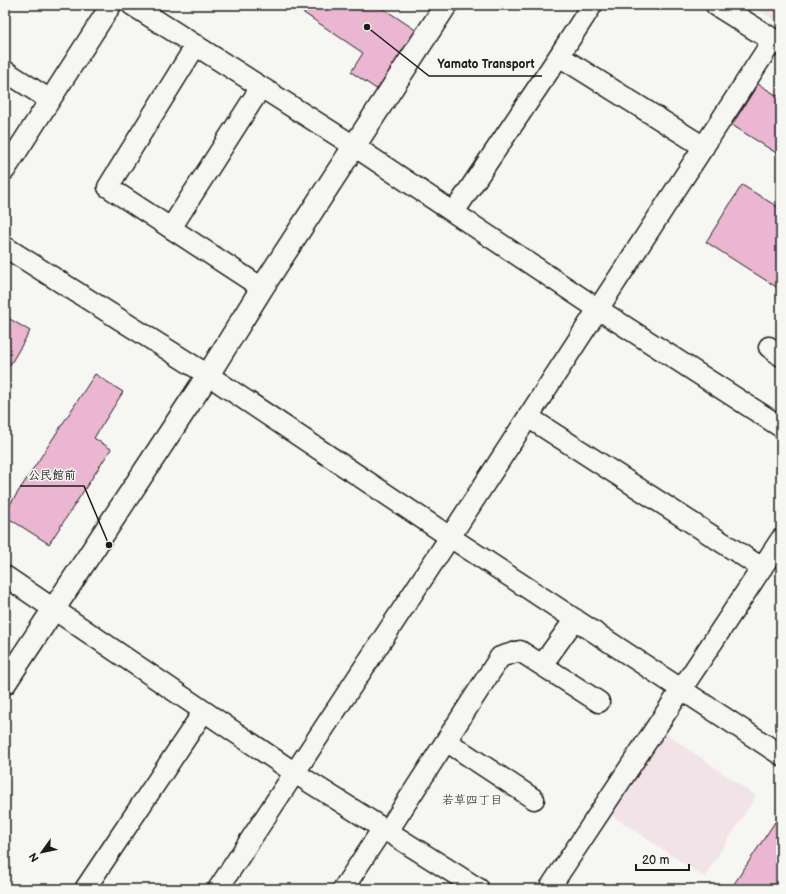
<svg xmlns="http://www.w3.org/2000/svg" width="786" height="894" font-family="'Balsamiq Sans','Klee One',sans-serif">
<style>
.built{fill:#f2e3e8}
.building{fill:#eab6d2;stroke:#1c1c1c}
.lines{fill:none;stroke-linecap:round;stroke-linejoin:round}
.minor-casing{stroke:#1c1c1c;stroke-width:23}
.tertiary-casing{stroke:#1c1c1c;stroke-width:25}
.minor{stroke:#f6f6f2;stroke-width:20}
.tertiary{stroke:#f6f6f2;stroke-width:22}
.labels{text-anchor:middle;stroke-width:3;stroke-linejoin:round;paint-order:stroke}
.neighbourhood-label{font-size:12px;fill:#1c1c1c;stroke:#f6f6f2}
.leader{fill:none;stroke:#1c1c1c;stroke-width:1.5}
.callout-dot{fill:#1c1c1c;stroke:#f6f6f2;stroke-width:1.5}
.callout-label{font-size:12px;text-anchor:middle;font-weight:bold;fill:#1c1c1c;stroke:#f6f6f2;stroke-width:3;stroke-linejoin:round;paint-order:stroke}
</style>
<rect width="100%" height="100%" fill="#f6f6f2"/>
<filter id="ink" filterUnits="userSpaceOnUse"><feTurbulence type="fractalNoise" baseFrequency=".025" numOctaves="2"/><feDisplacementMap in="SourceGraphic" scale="8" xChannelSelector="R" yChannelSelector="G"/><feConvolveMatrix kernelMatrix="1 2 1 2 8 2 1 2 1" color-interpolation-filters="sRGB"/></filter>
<g filter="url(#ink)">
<path class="built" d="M750,5H781V24Z
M658,728L756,796L704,877L604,810Z"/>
<path class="building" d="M292,5H378L417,31L378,90L351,72L363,53Z
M758,84L781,98V156L732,125Z
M742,185L781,209V290L706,242Z
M5,316L30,331L10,365L5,362Z
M95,374L123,392L94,438L111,449L49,544L5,516V512Z
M775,822L781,826V889H742L734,884Z"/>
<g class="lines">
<defs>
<path id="minor" d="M132,5L354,146L598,309L781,427
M196,45L108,187L262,288
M559,56L704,147
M5,71L50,100
M5,170L111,5
M454,212L559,56L592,5
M171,228L261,87
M5,247L208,375L450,537L781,755
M769,347L781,356
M528,417L762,568
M5,576L295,773L479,889
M542,665L575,619
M446,741L534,799
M388,831L500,657L520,651L599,702
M85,889L204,711
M218,889L450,537L773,40
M343,889L383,828
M549,889L781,539"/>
<path id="tertiary" d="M717,5L781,45
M5,683L208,375L262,288L446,5"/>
</defs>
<use href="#minor" class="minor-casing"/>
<use href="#tertiary" class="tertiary-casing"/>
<use href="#minor" class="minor"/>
<use href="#tertiary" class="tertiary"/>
</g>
</g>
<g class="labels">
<g class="neighbourhood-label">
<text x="472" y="804">若草四丁目</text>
</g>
</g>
<path class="leader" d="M367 27L429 76H542M109 545L84 486H20"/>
<g class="callout-dot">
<circle cx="367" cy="27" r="4"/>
<circle cx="109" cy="545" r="4"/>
</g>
<g class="callout-label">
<text x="486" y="68">Yamato Transport</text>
<text x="52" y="479">公民館前</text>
</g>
<rect width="786" height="894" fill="none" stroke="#f6f6f2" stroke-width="20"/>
<rect x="10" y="10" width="766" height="874" fill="none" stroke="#1c1c1c" stroke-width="1.5" filter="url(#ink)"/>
<g transform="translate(42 852) rotate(237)" stroke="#f6f6f2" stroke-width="3" paint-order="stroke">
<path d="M0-3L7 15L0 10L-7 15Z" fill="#1c1c1c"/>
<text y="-6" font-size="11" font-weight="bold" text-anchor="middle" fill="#1c1c1c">N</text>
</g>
<path d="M636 864v6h53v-6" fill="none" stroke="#1c1c1c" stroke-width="2"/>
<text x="642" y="864" font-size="12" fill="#1c1c1c" stroke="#f6f6f2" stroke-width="3" paint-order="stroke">20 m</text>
</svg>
